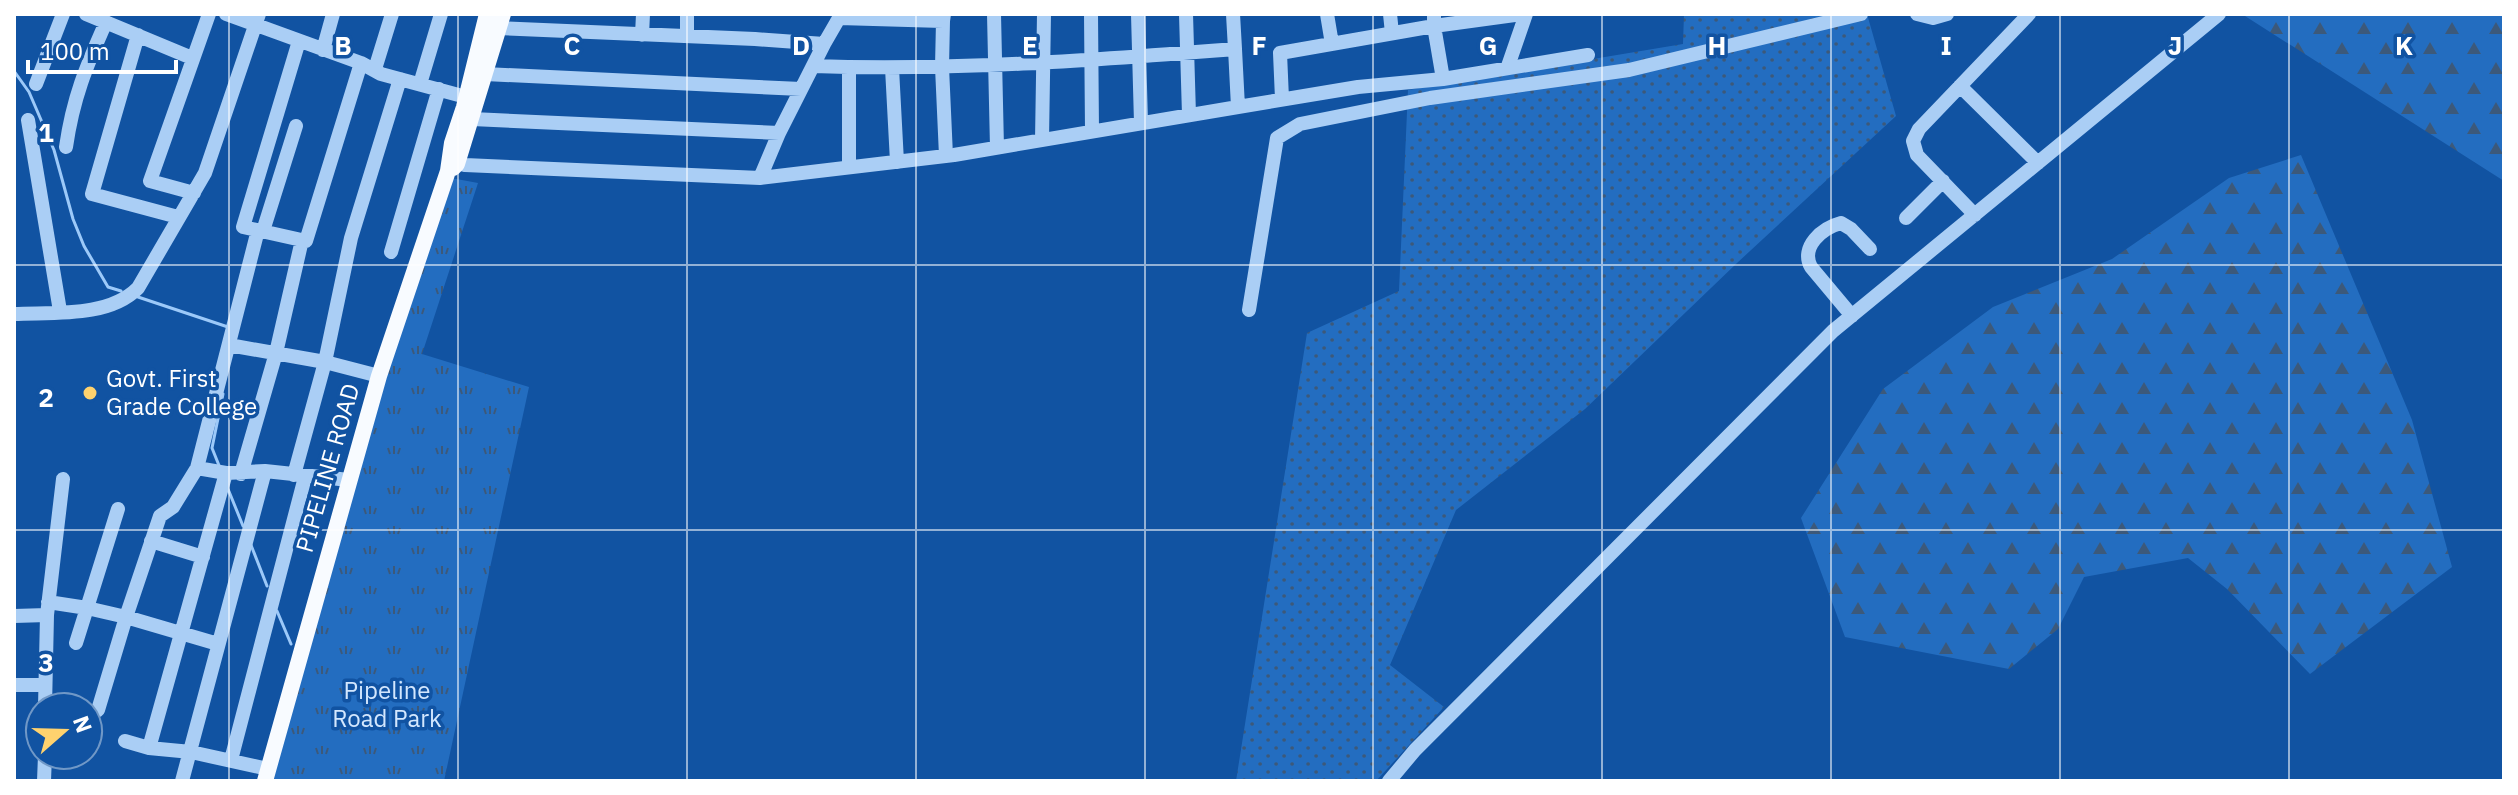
<svg xmlns="http://www.w3.org/2000/svg" width="2518" height="795" font-family="'IBM Plex Sans',sans-serif">
<style>
.grass{fill:url(#grass-dots)}
.forest{fill:url(#forest-firs)}
.park{fill:url(#park-tufts)}
.lines{fill:none;stroke-linecap:round;stroke-linejoin:round}
.stream{stroke:#9cc9f9;stroke-width:3}
.minor{stroke:#aacef5;stroke-width:14}
.major{stroke:#f8fbff;stroke-width:16}
.grid{fill:none;stroke:#fff;stroke-width:2;stroke-opacity:0.55}
.poi-dot{fill:#ffd26e;stroke:#1153a2;stroke-width:3}
.labels{text-anchor:middle;stroke-width:7;stroke-linejoin:round;paint-order:stroke}
.poi-label{font-size:24px;fill:#fff;stroke:#1153a2;text-anchor:start}
.street-label{font-size:24px;fill:#fff;stroke:#1153a2}
.park-label{font-size:24px;fill:#d3e7fe;stroke:#1153a2}
.grid-label{font-size:26px;text-anchor:middle;font-weight:bold;fill:#fff;stroke:#1153a2;stroke-width:7;stroke-linejoin:round;paint-order:stroke}
</style>
<defs>
<pattern id="grass-dots" width="8" height="8" patternUnits="userSpaceOnUse" patternTransform="scale(2)"><rect width="8" height="8" fill="#236dc0"/><path d="M2 2h.1M6 6h.1" fill="none" stroke="#3c597a" stroke-width="1.8" stroke-linecap="round"/></pattern>
<pattern id="forest-firs" width="22" height="20" patternUnits="userSpaceOnUse" patternTransform="scale(2)"><rect width="22" height="20" fill="#236dc0"/><path d="M5 1l3.5 6h-7zM16 11l3.5 6h-7z" fill="#3c597a"/></pattern>
<pattern id="park-tufts" width="24" height="20" patternUnits="userSpaceOnUse" patternTransform="scale(2)"><rect width="24" height="20" fill="#236dc0"/><path d="M3 7l-1-3M5 7V3M7 7l1-3M15 17l-1-3M17 17v-4M19 17l1-3" fill="none" stroke="#3c597a"/></pattern>
</defs>
<rect width="100%" height="100%" fill="#1153a2"/>
<path class="grass" d="M1684,14H1867L1896,116L1737,263L1585,409L1456,510L1390,665L1444,707L1376,781H1236L1307,333L1399,291L1408,90L1683,44Z"/>
<path class="forest" d="M2244,14H2504V181L2245,16Z
M2301,155L2412,420L2452,567L2310,674L2227,589L2188,558L2084,577L2058,629L2009,669L1845,637L1801,518L1883,389L1993,307L2112,259L2229,178Z"/>
<path class="park" d="M451,178L478,183L422,354L529,387L444,781H267L381,379Z"/>
<g class="lines">
<path class="stream" d="M14,71L29,92L54,150L73,219L84,246L108,287L121,291
M138,297L228,327
M220,468L212,448L223,394
M228,489L243,526
M251,545L267,586
M277,611L291,644"/>
<path class="minor" d="M86,14L192,58
M226,14L361,63L381,74L466,97
M994,14L997,148
M1091,14L1092,131
M1138,14L1141,123
M1186,14L1189,115
M1233,14L1235,49
M1327,14L1332,44
M1390,14L1392,33
M1434,14V26L1522,14
M1917,14L1933,18L1947,14
M943,21L942,67L946,156
M498,28L755,39L824,44L839,18L943,21L944,14
M138,35L92,194L178,217
M642,35L643,14
M687,36V14
M299,41L243,227L306,241L361,63
M323,50L333,14
M813,66C954,71 1094,60 1235,49L1238,107L1358,87L1443,79L1588,55
M1508,66L1526,14
M849,67V167
M892,68L897,162
M375,69L392,14
M485,74L801,89
M36,84L63,14
M420,84L441,14
M1960,86L2038,163
M1282,99L1280,53L1434,26L1443,79
M472,119L779,133
M28,120L60,311
M1042,140L1044,14
M66,147C73,98 86,67 106,22
M449,160L465,165L760,178L779,133L824,44
M760,178L954,155L1238,107
M194,193L150,181L209,14
M1975,215L1917,155L1913,141L1919,129L2029,14
M1906,218L1943,181
M263,231L296,126
M391,252L439,89
M1249,310L1277,138L1300,124L1430,98L1629,70L1861,14
M14,314C53,312 108,318 138,288L205,173L259,14
M1852,316L1811,267C1800,247 1822,228 1841,223L1851,229L1870,249
M229,345L325,362L351,238L400,79
M197,468L226,473L265,471L349,480
M241,474L276,353L302,240
M294,475L325,362L379,376
M151,541L203,557
M48,602L87,608L76,643
M14,616L47,615
M218,644L126,617L160,516L173,507L197,468L258,230
M14,685H45
M45,707L47,615L63,479
M98,710L126,617L87,608L118,509
M125,741L149,748L191,752L268,769
M149,748L226,473
M231,760L305,477
M44,781L45,755
M182,781L265,471
M1389,781L1415,750L1833,331L2219,14"/>
<path class="major" d="M453,168L457,164L503,14
M265,781L379,376L448,171L452,143L464,107L487,14"/>
</g>
<path class="grid" d="M229,14V781M458,14V781M687,14V781M916,14V781M1145,14V781M1373,14V781M1602,14V781M1831,14V781M2060,14V781M2289,14V781M14,265H2504M14,530H2504"/>
<circle class="poi-dot" cx="90" cy="393" r="8"/>
<g class="labels">
<g class="poi-label">
<text x="106" y="387">Govt. First<tspan x="106" dy="28">Grade College</tspan></text>
</g>
<g class="street-label">
<text transform="translate(328 468) rotate(-74)" y="8">PIPELINE ROAD</text>
</g>
<g class="park-label">
<text x="387" y="699">Pipeline<tspan x="387" dy="28">Road Park</tspan></text>
</g>
</g>
<g class="grid-label">
<text x="343" y="55">B</text>
<text x="572" y="55">C</text>
<text x="801" y="55">D</text>
<text x="1030" y="55">E</text>
<text x="1259" y="55">F</text>
<text x="1488" y="55">G</text>
<text x="1717" y="55">H</text>
<text x="1946" y="55">I</text>
<text x="2175" y="55">J</text>
<text x="2404" y="55">K</text>
<text x="46" y="142">1</text>
<text x="46" y="407">2</text>
<text x="46" y="672">3</text>
</g>
<rect width="2518" height="795" fill="none" stroke="#ffffff" stroke-width="32"/>
<g transform="translate(64 731) rotate(70)"><circle r="38" fill="#1153a2" stroke="#7098c7" stroke-width="2"/>
<path d="M0-6L14 30L0 20L-14 30Z" fill="#ffd26e"/>
<text y="-12" font-size="22" font-weight="bold" text-anchor="middle" fill="#ffffff">N</text>
</g>
<path d="M28 60v12h148v-12" fill="none" stroke="#ffffff" stroke-width="4"/>
<text x="40" y="60" font-size="24" fill="#ffffff" stroke="#1153a2" stroke-width="6" paint-order="stroke">100 m</text>
</svg>
